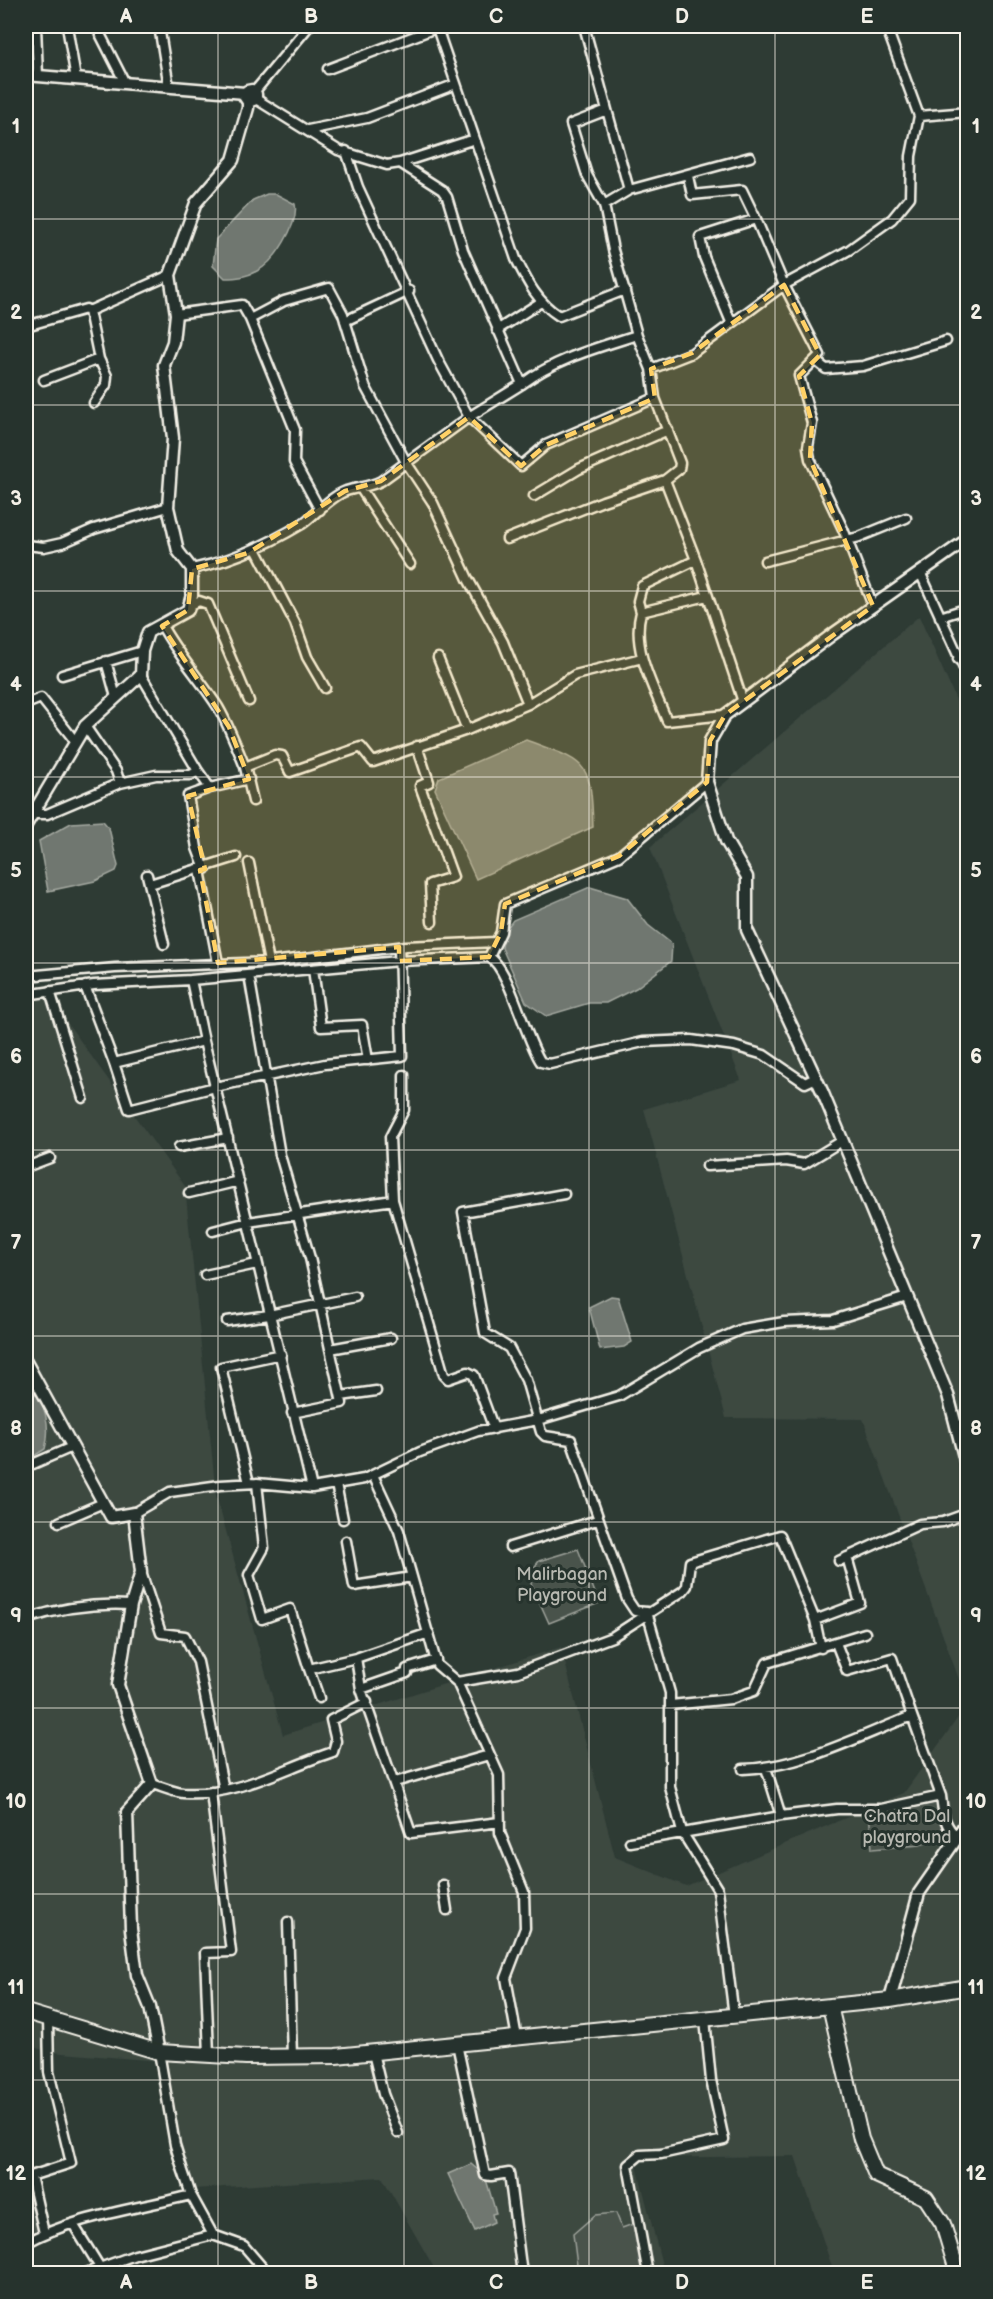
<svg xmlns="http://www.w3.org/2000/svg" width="993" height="2299" font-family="'Balsamiq Sans',sans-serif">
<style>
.built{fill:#3c4841}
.green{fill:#48524c;stroke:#9ea29a;stroke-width:1.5}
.water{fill:#6f7770;stroke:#a4a8a0;stroke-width:1.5}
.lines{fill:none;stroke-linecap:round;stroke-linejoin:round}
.minor-casing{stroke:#f4f1e8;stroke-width:13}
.tertiary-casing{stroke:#f4f1e8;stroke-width:15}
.primary-casing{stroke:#f4f1e8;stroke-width:18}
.minor{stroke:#26332d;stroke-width:8}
.tertiary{stroke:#26332d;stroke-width:10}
.primary{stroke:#26332d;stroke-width:14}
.marked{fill:#ffd166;fill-opacity:0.2;stroke:#ffd166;stroke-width:4.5;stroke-dasharray:12 8;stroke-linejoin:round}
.grid{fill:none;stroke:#f4f1e8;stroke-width:1.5;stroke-opacity:0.55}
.labels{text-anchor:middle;stroke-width:6;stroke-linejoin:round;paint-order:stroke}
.park-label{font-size:18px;fill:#b8b9b1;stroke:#26332d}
.neatline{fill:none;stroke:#f4f1e8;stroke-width:2}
.grid-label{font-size:20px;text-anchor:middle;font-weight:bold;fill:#f4f1e8}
</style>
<rect width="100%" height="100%" fill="#2e3b34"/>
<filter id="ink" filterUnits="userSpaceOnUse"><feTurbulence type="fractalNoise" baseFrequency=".0167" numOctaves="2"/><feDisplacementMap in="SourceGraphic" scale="12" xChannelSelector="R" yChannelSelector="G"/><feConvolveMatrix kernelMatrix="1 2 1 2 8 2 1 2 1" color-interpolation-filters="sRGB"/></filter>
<g filter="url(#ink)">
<path class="built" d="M919,616L968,727L967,1701L863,1419L726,1418L644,1109L741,1080L650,847Z
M43,989L185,1186L216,1495L283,1735L561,1647L615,1857L686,1886L904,1793L967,1705V2273H834L795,2156L635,2158L664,2273H437L382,2177L193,2189L174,2125L158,2061L50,2052L26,2045V995Z"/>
<path class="green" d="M578,1549L599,1603L549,1623L531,1583L530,1573L539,1561Z
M941,1802L943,1838L920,1845L872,1849L869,1812Z
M36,2199L43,2232L26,2241V2200Z
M616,2213L622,2228L636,2223L643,2273H578L573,2234L595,2215Z"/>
<path class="water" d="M267,194H276L295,204C299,224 275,262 257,271C246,277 237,278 225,278L213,266L216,239L253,200Z
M526,740C587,763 591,759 593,827L476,879L435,789L439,778Z
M103,821L109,828L118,866L116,871L95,881L48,891L39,841L71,823Z
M590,887L627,898L648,925L672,944L671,961L636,988L606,1003H589L546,1016L526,1002L502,948L504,932L513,920Z
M611,1296L618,1297L632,1342L624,1347L600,1350L589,1307Z
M26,1365C37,1392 54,1419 45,1449L26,1461Z
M471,2164L485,2176L496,2213L492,2214L494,2222L475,2231L448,2174Z"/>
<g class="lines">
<defs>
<path id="minor" d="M36,26L38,76
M67,26L76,79
M159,26L169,87
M584,26L629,190
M886,26L919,116
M437,28L516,259C527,281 537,302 559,316L625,290
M99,32L125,83
M328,69L441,26
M255,91L309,26
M256,99L338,150L387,165L400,163L442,190L447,197L463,250L522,384C557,358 597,348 637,335L651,369L692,353L784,285L756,219L700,237L704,257L731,322
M308,130L367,118L456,84
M346,151L358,187L438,360L469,417L521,466L546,445L655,398
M400,163L475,139
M688,176L692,195L742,190L756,219
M604,205L587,175L571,124L607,110
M89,311L99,359L107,376L106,385L94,403
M176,314L242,305L250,319L295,430L294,462L320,510
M250,319L284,301L329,288L343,314L365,386L406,462L433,503L468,579L503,642L528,704
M345,321L409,291
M26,326L86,309L89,311L170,275
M497,330L541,302
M637,335L613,250L604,205L629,190L750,157
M816,361L826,369L863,366L946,341
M44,380L99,359
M665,480L696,560L743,702
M361,489L410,564
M534,496L579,469L668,430
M507,539L603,501L665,480L679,469L680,463L655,398L651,369
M26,545L44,547L62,543L94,529L168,507
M256,549L295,623L307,657L325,688
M765,561L859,537L906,518
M192,569C232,561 267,545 302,524C316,514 330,497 346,491C359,487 369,487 381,481L469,417L522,384
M920,572L968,677
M707,596L641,612C631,649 654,688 667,721L725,715
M189,606L199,601L208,604L249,701
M873,606L843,529L810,459L808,447L812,423L799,376L820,355L784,285L849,250L892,219L910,197L911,156L919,116L968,112
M641,612L638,601L642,586L696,560
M940,617L968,608
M162,626C178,655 200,679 218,707C229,726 237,747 245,767
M438,658L467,730
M958,659L968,654
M106,661L116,697
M62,675L142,651
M26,704L41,698L75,741
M85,726L116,771L120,783
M417,746L429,782L420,786L453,877L430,884L432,922
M198,771L210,788L188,796L197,848L205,869
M210,788L249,779
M253,801L245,767L275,755L282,756L290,772L361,747L373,762L467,730L528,704L575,675L642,658
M34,814H47L120,783L156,775H191L198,771L141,675
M249,863L269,962
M200,870L218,963
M147,875L164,944
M150,884L236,857
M489,957L501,932L505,904L619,856L707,782
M313,969L321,1027L362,1025L368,1060
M249,975L280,1155L310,1258L342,1403L292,1413
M26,976L115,968L271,962L406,946L496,942
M191,980L399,961L489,957C509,967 526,1041 541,1062L550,1064L643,1042L691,1040L734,1046L764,1055L805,1083L816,1078
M85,986L114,1063
M50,991L83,1098
M26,995L94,985L191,980L204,1041
M404,1075V1110L390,1137L393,1200L444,1375L448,1379L468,1372L474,1375L494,1429
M179,1147L228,1138
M707,1166L786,1161L804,1164L842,1141
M26,1167L50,1158
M189,1193L239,1181
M564,1194L463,1212L485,1333L509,1348L526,1380L541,1432L545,1436L571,1440L627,1599L635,1611L647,1612L670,1693V1787L682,1832L718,1890L734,2016
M213,1231L248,1222L393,1200
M205,1275L257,1264
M227,1321L269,1315L355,1297
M330,1349L391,1338
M341,1396L376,1391
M26,1467L72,1447
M373,1475L399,1531L437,1665L457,1682L499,1775L500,1833L524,1892L525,1928L506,1978L517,2038
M249,1483L221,1367L281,1354
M257,1483L264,1548L249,1575L262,1619L290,1609L309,1669L356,1658L429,1633
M336,1484L343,1519
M312,1488L204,1041L114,1063L129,1109L215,1087L325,1064L402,1056L399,947
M134,1513L170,1492L220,1485L257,1483L312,1488L364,1479L420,1452L478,1431L538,1420L619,1396L699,1348L742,1329L784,1322L833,1320L907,1297
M59,1522L103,1503
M346,1541L354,1586L412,1577
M510,1547L597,1520
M839,1561L920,1524L943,1522L968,1513
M141,1572L161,1633L185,1636L198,1662L224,1790
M26,1619C60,1608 95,1603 131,1605
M815,1620L860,1603L847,1557
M836,1643L847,1671L892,1658L912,1716
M356,1658L361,1689L411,1833L500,1822
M309,1669L319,1698
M457,1682L518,1672L612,1637L683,1591L687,1586L690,1562L780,1535L815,1620L821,1648
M361,1689L407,1673V1669L436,1660
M671,1705L731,1699L754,1691L767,1663L865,1633
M766,1768L781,1816
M395,1782L489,1755
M152,1784C162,1787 173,1792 183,1793C237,1797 283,1768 333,1752L336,1741L331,1720L367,1702
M941,1796C943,1813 944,1827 958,1837
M630,1842L781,1816L837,1809H881L941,1796L912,1716C857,1737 802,1767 743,1769
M443,1885L447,1910
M288,1922L292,2057
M457,2044L485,2175L491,2176L509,2173L522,2274
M159,2052L175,2145L183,2171L191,2195L213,2235L244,2246L268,2274
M373,2053L383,2094L398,2133
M209,2055L205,1953L231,1952L211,1792
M31,2176L71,2163L49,2072L48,2018
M26,2178L31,2176L44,2233
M73,2224L104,2274
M26,2243C75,2216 137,2209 191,2195
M83,2274L135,2255L213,2235
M648,2274L628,2165L640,2155L661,2154L724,2140L711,2080L705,2019"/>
<path id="tertiary" d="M26,75L245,93
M968,539L833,634L725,715L710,741L707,782L726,841L747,877V930L822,1091L948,1395L968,1472
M26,825L85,726L141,675L142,651L148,632L188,610L192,595V569L178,551L168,507L173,438L164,365L173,342L176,314L170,275L196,203L233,160L248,108V102L244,96L247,91L252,90L256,94V99L248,102
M26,1362L111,1517L134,1513L141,1572L131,1605L118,1685L152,1784L127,1812L131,1929L137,1975L150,2007L159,2052
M890,2000L919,1893L958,1837L968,1817"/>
<path id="primary" d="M830,2006L861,2139L876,2175L926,2198L943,2224L958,2274
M26,2012L159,2052L246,2057L336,2056L890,2000L968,1987"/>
</defs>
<use href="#minor" class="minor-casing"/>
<use href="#tertiary" class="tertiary-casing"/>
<use href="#primary" class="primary-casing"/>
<use href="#minor" class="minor"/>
<use href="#tertiary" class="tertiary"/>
<use href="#primary" class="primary"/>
</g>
</g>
<path class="marked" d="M784,285L820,355L799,376L812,423L810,459L873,606L725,715L710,741L707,782L619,856L505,904L501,932L489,957L399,961V947L218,963L200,870L205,869L188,796L249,779L229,727L162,626L188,610L192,569L248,553L345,491L381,481L469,417L521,466L546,445L655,398L651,369L692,353Z"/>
<path class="grid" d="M218,26V2274M404,26V2274M589,26V2274M775,26V2274M26,219H968M26,405H968M26,591H968M26,777H968M26,963H968M26,1150H968M26,1336H968M26,1522H968M26,1708H968M26,1894H968M26,2080H968"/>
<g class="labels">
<g class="park-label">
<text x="562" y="1580">Malirbagan<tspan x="562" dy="21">Playground</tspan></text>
<text x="907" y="1822">Chatra Dal<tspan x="907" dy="21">playground</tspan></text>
</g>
</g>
<rect width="993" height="2299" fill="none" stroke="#26332d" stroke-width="66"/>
<rect x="33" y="33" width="927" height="2233" class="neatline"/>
<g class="grid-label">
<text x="126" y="23">A</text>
<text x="311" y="23">B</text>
<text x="496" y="23">C</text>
<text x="682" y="23">D</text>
<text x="867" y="23">E</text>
<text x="16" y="133">1</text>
<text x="976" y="133">1</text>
<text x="16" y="319">2</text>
<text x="976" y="319">2</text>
<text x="16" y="505">3</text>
<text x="976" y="505">3</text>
<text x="16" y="691">4</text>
<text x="976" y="691">4</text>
<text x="16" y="877">5</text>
<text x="976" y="877">5</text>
<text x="16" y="1063">6</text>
<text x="976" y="1063">6</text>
<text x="16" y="1249">7</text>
<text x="976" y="1249">7</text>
<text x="16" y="1435">8</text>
<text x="976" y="1435">8</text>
<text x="16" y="1622">9</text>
<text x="976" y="1622">9</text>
<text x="16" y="1808">10</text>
<text x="976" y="1808">10</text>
<text x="16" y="1994">11</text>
<text x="976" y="1994">11</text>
<text x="16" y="2180">12</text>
<text x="976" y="2180">12</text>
<text x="126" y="2289">A</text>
<text x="311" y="2289">B</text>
<text x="496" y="2289">C</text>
<text x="682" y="2289">D</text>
<text x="867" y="2289">E</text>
</g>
</svg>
